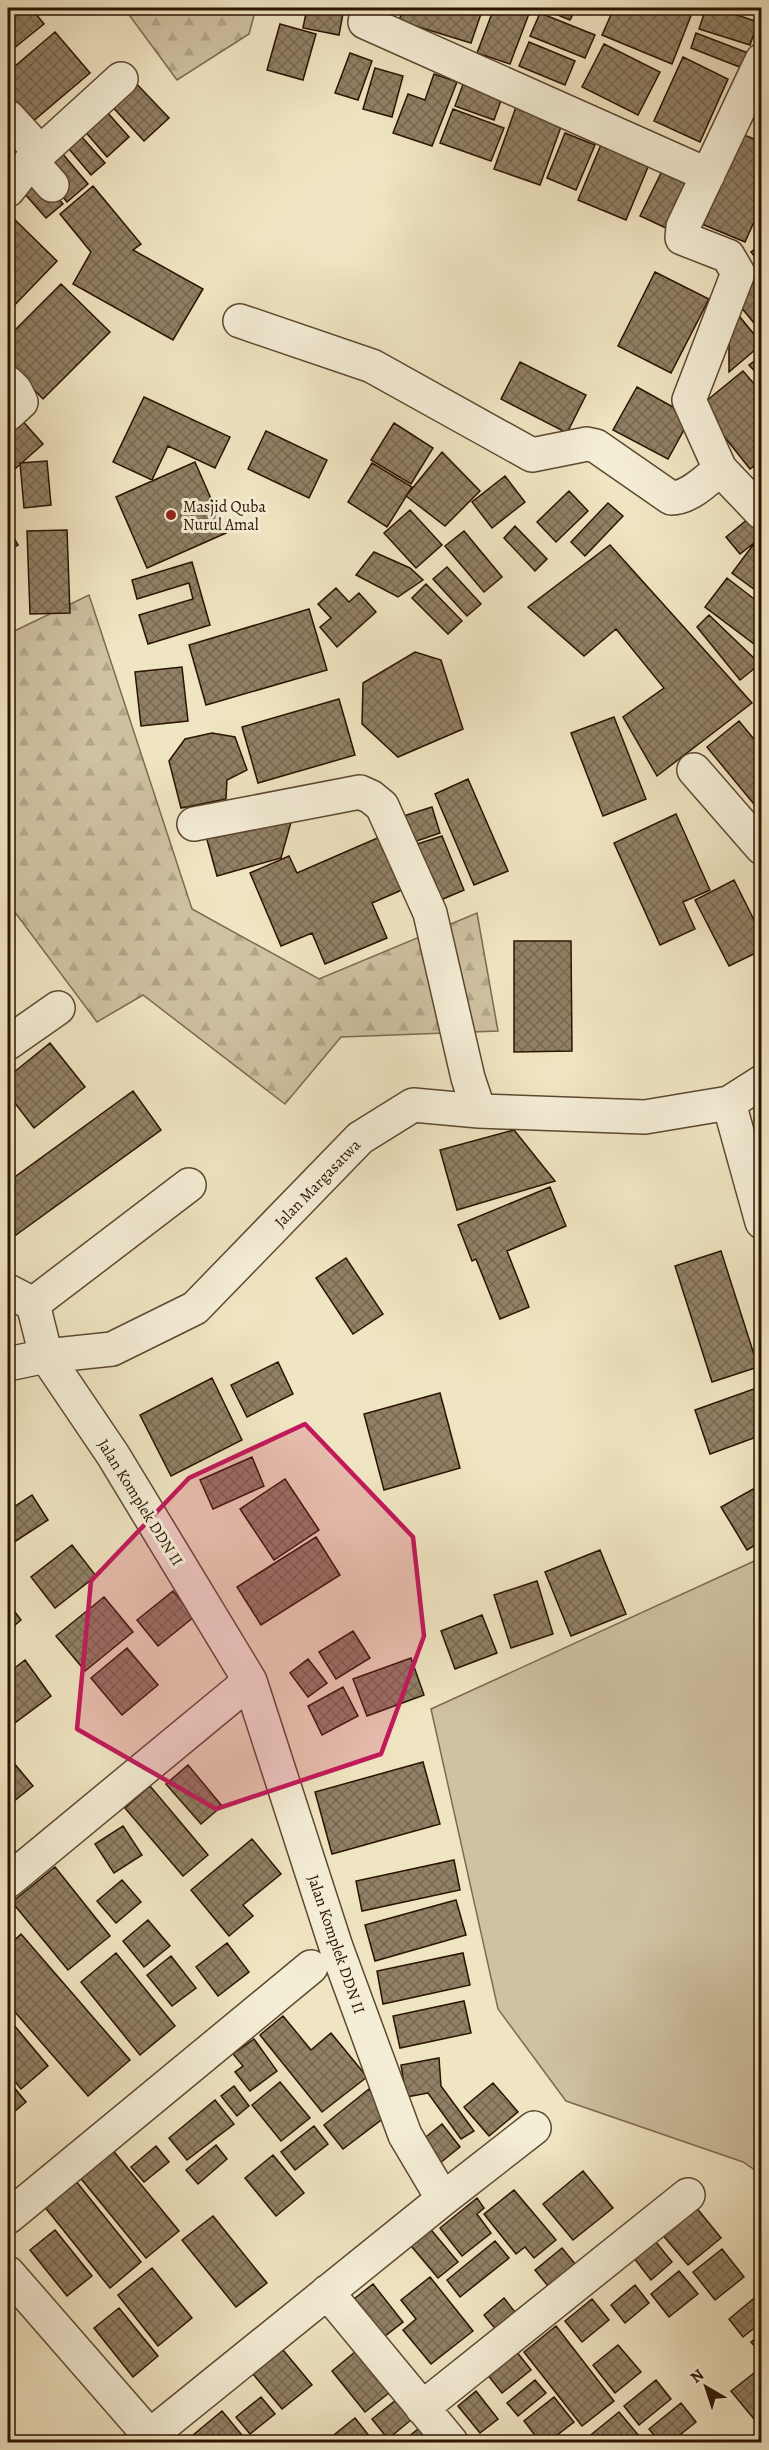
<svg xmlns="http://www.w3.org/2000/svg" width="769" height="2450" font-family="Alegreya,serif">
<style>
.green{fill:#cfc1a1;stroke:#7d6a50;stroke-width:1.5}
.forest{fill:url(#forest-firs);stroke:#7d6a50;stroke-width:1.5}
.building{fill:url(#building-cross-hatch);stroke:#2b1300;stroke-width:1.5}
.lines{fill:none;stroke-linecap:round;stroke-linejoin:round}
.minor-casing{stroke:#5c4830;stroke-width:36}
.minor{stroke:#f5eed7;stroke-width:33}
.marked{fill:#c2185b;fill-opacity:0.2;stroke:#c2185b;stroke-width:4.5;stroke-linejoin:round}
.poi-dot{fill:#8f2418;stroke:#f5eed7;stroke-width:2}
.labels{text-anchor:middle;stroke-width:6;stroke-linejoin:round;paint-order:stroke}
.poi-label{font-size:16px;fill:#2b1300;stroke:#f5eed7;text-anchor:start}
.street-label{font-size:16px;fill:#2b1300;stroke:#f5eed7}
</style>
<defs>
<pattern id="forest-firs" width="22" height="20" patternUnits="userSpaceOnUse" patternTransform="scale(1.5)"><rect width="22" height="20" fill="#cfc1a1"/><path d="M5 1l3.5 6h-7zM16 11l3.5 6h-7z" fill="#b2a589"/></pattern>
<pattern id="building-cross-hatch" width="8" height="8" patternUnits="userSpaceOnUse" patternTransform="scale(1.5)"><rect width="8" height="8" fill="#918065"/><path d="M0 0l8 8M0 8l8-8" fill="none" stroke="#776851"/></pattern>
</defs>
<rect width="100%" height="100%" fill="#f0e5c2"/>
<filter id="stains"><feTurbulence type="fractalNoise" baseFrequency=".00333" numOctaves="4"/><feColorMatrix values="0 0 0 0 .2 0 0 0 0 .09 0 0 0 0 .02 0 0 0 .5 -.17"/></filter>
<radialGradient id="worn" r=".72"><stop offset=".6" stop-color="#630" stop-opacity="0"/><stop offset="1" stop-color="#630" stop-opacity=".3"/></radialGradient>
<path class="green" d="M761,1558V2174L743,2162L566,2101L498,2009L431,1709Z"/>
<path class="forest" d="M124,8H256L249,34L177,80Z
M89,595L192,909L319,979L477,913L498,1031L341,1037L285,1104L143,995L97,1022L8,903V634Z"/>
<path class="building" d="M8,8H31L44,24L8,53Z
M307,8H344L339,35L303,28Z
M403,8H483L471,43L399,21Z
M494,8H522L530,11L510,64L477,53Z
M541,8H576L570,20Z
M614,8H694L672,64L602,35Z
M706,8H716L758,22L750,45L699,29Z
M540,13L595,35L585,58L530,36Z
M280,24L316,34L303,80L267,70Z
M55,32L90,73L31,123L8,94V72Z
M696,33L748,53L742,68L691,48Z
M529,42L575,61L565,85L519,66Z
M604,44L660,72L638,115L582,87Z
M350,53L372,61L358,100L335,93Z
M683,57L728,79L700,142L654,121Z
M375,68L403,76L392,117L363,109Z
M434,74L457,82L432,146L393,133L408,94L425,100Z
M131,78L169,118L144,141L107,101Z
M465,79L504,92L494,120L455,106Z
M99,103L129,137L107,157L77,122Z
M516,107L562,124L540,185L494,169Z
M453,109L504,128L491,161L440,143Z
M71,125L105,163L91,175L58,136Z
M731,130L762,142V204L745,242L692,220Z
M565,133L595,145L576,190L547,178Z
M605,135L653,155L626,220L578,200Z
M56,146L88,184L67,202L35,164Z
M665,165L693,178L668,229L640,216Z
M35,170L63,204L46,218L17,185Z
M93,186L141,244L133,250L203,289L173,340L73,284L91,252L60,214Z
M11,216L57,261L8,312V222Z
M762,244V266L751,252Z
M655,272L709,299L671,373L618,346Z
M758,275L762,279V333L732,296Z
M61,284L110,332L43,399L8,363V337Z
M735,311L762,344L729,372V345Z
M762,355V379L749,365Z
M520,362L586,395L567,433L501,399Z
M743,371L762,393V460L750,469L700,406Z
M637,387L691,417L668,459L613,430Z
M144,397L230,437L215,468L168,446L152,480L113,462Z
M19,417L43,444L8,475V428Z
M394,423L433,448L411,484L371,460Z
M266,431L327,460L309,498L248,469Z
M442,452L480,491L445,526L406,496Z
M47,461L51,505L24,508L20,463Z
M195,462L226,533L147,568L116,497Z
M372,463L412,487L387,527L348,502Z
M505,476L525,502L492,528L472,502Z
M569,491L588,511L556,542L537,522Z
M608,503L623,516L585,556L571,542Z
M410,510L442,545L416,568L384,533Z
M754,514L762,523V537L740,554L726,537Z
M515,526L547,559L535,571L504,538Z
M8,528L18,545L8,551Z
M67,530L70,613L30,614L27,531Z
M464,531L502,577L484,592L445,546Z
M610,545L752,703L657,776L623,717L664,688L616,629L584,656L528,607Z
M753,545L762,552V595L732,573Z
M374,552L410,568L423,580L398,597L356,575Z
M192,562L210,625L148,644L139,615L193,599L189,583L137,599L132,580Z
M447,567L481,604L467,616L433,579Z
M727,578L762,605V650L705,607Z
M426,584L462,621L448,634L412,598Z
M336,588L349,602L359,593L376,612L337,647L320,627L331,618L318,604Z
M309,609L327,670L206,705L189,645Z
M709,615L760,664L740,680L697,627Z
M415,652L441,660L463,729L398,757L362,724L363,683Z
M182,667L188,721L141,726L135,672Z
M339,699L355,755L258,783L242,727Z
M614,717L646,799L603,816L571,733Z
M739,721L762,749V814L707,747Z
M212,733L235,737L247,770L227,780L226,799L181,808L169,761L185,739Z
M468,779L508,871L474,885L435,794Z
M432,807L440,833L402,846L394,819Z
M295,808L281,858L217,876L206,836Z
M676,814L710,890L683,902L695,929L660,945L614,843Z
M382,836L404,889L372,903L387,938L325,964L312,933L281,946L250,873L289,856L297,873Z
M442,836L464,890L429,905L405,848Z
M734,880L762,936V950L729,966L695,900Z
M514,941H571L572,1051L514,1052Z
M50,1043L85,1087L34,1128L8,1094V1077Z
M133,1091L161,1130L16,1235L8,1223V1182Z
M514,1130L555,1181L457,1210L440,1150Z
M550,1187L566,1226L507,1251L529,1307L500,1319L476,1259L472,1261L458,1225Z
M721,1251L758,1367L712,1382L675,1266Z
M346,1258L383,1314L353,1334L316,1278Z
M278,1362L293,1394L247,1417L231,1385Z
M212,1378L242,1440L171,1476L140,1415Z
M762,1386V1435L710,1454L695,1410Z
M440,1393L460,1468L384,1490L364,1414Z
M252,1457L264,1486L213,1509L200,1480Z
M285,1479L319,1530L274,1560L240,1509Z
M762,1484V1541L747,1550L721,1507Z
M32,1495L48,1520L8,1546V1511Z
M316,1537L340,1575L261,1625L237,1587Z
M72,1545L96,1576L55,1608L31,1577Z
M600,1550L626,1614L571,1636L545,1572Z
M537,1581L553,1634L511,1648L494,1595Z
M173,1591L194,1617L158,1646L137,1620Z
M104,1597L133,1632L85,1671L56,1636Z
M8,1603L21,1620L8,1631Z
M482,1615L497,1653L455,1669L441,1631Z
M353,1631L370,1658L336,1679L319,1652Z
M127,1648L158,1685L122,1715L91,1678Z
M411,1658L424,1695L367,1716L353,1679Z
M308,1659L327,1683L308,1697L290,1673Z
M25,1660L51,1696L8,1728V1673Z
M343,1687L358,1716L322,1735L308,1706Z
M8,1756L33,1786L8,1806Z
M423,1762L440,1824L332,1854L315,1792Z
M188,1765L222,1806L201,1824L166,1784Z
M150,1786L208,1855L183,1876L125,1808Z
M123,1826L142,1855L114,1873L95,1844Z
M252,1839L281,1874L243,1905L253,1916L229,1936L191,1890Z
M454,1860L460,1890L362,1911L356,1881Z
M55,1867L110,1936L68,1970L12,1902Z
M122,1880L141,1902L116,1923L97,1901Z
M456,1900L466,1935L375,1961L365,1925Z
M148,1920L170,1946L144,1967L123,1941Z
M21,1934L130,2060L88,2096L8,2004V1946Z
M227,1943L249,1972L218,1996L196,1967Z
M116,1953L175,2026L140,2055L81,1982Z
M463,1953L470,1985L383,2004L377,1971Z
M171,1956L196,1988L172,2006L147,1975Z
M464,2001L471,2033L400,2048L393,2016Z
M283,2016L311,2050L331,2033L367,2077L322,2112L260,2035Z
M8,2018L48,2066L21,2089L8,2073Z
M254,2039L277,2071L250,2091L235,2072L243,2066L233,2054Z
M439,2058L441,2086L474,2131L461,2139L428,2093L406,2097L401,2065Z
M8,2080L26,2102L8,2117Z
M280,2082L310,2118L281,2141L252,2105Z
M493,2083L518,2112L489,2136L464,2107Z
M234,2086L249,2106L237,2116L221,2096Z
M369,2089L389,2114L343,2149L324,2125Z
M215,2100L234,2124L187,2160L169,2138Z
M442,2124L460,2147L435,2167L417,2144Z
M314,2126L328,2144L295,2170L281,2152Z
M216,2145L227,2159L198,2184L186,2170Z
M156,2146L169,2162L144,2182L131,2167Z
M111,2148L179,2231L146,2258L78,2175Z
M273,2155L304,2193L276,2216L245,2178Z
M583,2171L613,2208L573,2240L543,2204Z
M75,2180L141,2262L110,2288L44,2206Z
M514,2190L556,2240L534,2258L525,2247L516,2254L484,2214Z
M477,2198L484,2208L477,2214L491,2233L462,2256L440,2228Z
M695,2206L721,2238L688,2265L661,2233Z
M213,2216L267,2283L236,2307L182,2240Z
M427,2225L458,2262L438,2278L407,2241Z
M55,2230L92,2276L67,2296L30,2250Z
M495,2241L509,2258L460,2297L447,2280Z
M655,2241L672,2262L651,2280L634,2258Z
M562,2248L580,2270L553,2292L535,2270Z
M722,2249L744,2277L715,2300L693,2272Z
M152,2268L192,2318L158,2346L118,2295Z
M679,2271L698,2294L669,2317L651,2294Z
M430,2277L473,2331L431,2364L403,2330L416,2319L401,2300Z
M373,2284L403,2322L376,2343L345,2306Z
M635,2285L649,2303L625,2323L611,2305Z
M758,2295L762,2299V2322L743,2337L729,2319Z
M504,2298L518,2316L498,2332L484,2315Z
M592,2299L609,2320L582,2342L565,2321Z
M119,2308L158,2356L133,2377L94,2328Z
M556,2326L614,2401L582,2426L524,2352Z
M762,2333V2355L751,2342Z
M618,2345L641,2372L615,2393L593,2365Z
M361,2347L394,2389L365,2412L332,2371Z
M283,2350L312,2385L282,2409L253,2374Z
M516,2351L531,2370L502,2393L487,2374Z
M758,2370L762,2374V2414L754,2419L731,2391Z
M535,2380L546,2393L518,2416L507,2403Z
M656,2380L671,2399L639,2425L624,2406Z
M476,2391L498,2419L480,2433L458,2406Z
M401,2396L417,2415L388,2439L372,2419Z
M261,2397L275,2414L250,2434L236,2417Z
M554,2397L574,2422L548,2442H540L524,2421Z
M681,2403L696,2422L671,2442H660L649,2429Z
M222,2411L246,2440L243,2442H189L187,2440Z
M619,2412L644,2442H591L587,2438Z
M355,2418L374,2442H325Z
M423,2425L437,2442H402Z"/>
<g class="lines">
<defs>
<path id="minor" d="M365,22L708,175
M8,117L40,152
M31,161L52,185
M8,190L31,161L121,79
M240,321L372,366L532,455L587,444L596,446L671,498C689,498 707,480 720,469
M8,383L15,390L21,402L8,414
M761,512L720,469L689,400L738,273L728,256L682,238L683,227L762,60
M694,770L762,848
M194,824L360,792L371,797L382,806L430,913L468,1078L479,1111
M8,1043L58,1008
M729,1103L762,1222
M8,1291L33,1304L46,1356L113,1455L250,1681L336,1947L405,2135L443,2199
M33,1304L189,1185
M8,1364L46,1356L112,1349L195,1308L360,1138L413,1105L479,1111L645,1117L729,1103L762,1082
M8,1881L250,1681
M8,2217L311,1967
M8,2273L150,2436
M327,2292L451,2442
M422,2408L688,2195
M142,2442L443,2199L534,2128"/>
</defs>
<use href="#minor" class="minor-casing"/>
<use href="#minor" class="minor"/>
</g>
<path class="marked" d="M305,1424L413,1537L424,1636L381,1754L216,1809L77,1729L91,1581L189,1478Z"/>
<circle class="poi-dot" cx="171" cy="515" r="6"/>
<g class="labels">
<g class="poi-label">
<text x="183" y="512">Masjid Quba<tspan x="183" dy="18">Nurul Amal</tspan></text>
</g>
<g class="street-label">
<text transform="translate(317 1183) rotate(-46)" y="6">Jalan Margasatwa</text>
<text transform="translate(141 1502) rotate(58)" y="6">Jalan Komplek DDN II</text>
<text transform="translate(337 1944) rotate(71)" y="6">Jalan Komplek DDN II</text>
</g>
</g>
<rect width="769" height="2450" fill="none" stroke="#f0e5c2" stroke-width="30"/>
<rect x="9" y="9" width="751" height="2432" fill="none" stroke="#2b1300" stroke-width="3"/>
<rect x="15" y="15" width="739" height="2420" fill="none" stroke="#2b1300" stroke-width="1.5"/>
<g transform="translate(706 2387) rotate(321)" stroke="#f5eed7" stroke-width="4.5" paint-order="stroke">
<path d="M0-4.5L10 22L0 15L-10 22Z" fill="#2b1300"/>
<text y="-9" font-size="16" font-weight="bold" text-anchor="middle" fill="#2b1300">N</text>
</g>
<rect width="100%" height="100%" filter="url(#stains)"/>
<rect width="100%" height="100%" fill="url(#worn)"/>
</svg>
